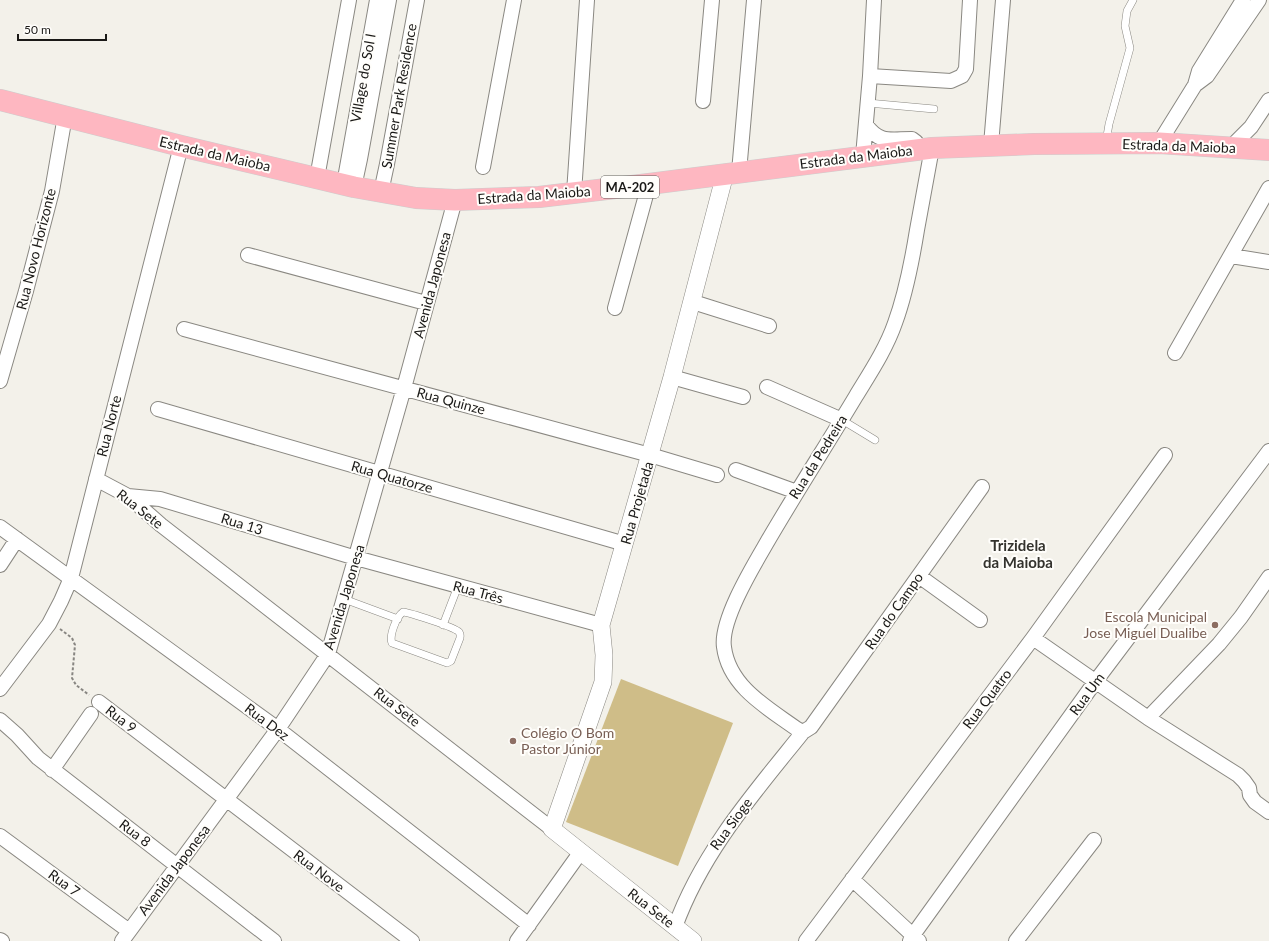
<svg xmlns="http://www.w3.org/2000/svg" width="1269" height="941" font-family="Lato,sans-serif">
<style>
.green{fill:#cfbd88}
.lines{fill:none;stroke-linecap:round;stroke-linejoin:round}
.service-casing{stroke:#8a8882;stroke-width:8}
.minor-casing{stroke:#8a8882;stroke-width:16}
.tertiary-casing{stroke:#8a8882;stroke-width:18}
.primary-casing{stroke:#cdcccc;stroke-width:22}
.path{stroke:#888682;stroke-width:2;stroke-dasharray:3 2;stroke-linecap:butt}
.service{stroke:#fff;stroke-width:7}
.minor{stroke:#fff;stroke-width:14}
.tertiary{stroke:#fff;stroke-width:17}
.primary{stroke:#feb7c1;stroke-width:21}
.education-dot{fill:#8d6e63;stroke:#fffefb;stroke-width:1.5}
.labels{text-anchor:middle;stroke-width:4;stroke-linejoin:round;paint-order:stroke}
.shield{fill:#fffefb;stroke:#5f5e5b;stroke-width:1}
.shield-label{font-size:13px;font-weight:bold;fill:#1a1917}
.street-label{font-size:14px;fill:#1a1917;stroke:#fffefb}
.education-label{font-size:14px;fill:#785e54;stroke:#fffefb;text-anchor:end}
.neighbourhood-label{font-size:15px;font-weight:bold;fill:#34332e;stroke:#fffefb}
</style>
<rect width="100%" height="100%" fill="#f3f1ea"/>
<path class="green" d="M621,679L733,723L678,866L566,822Z"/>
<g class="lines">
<defs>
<path id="service" d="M868,103L934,109
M1106,142L1109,124L1130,48L1125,26L1127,11L1133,0
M842,420L875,440
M344,599L398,619
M403,612C411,613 454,627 459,632C461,635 460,636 460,638L451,661L447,663L392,643C389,636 396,617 403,612Z
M443,625L458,586"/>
<path id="minor" d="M870,76L951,81L962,76L966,69L970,0
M1195,85L1207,76L1259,0
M703,101L712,0
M866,125C880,144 890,139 912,139L916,142L918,149
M1159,143L1195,85L1199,71L1243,0
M991,145L1003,0
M1231,147L1251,127L1269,100
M863,156L870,76L874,0
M483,167L514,0
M739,172L754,0
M317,178L349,0
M344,184L377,0
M354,187L360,159L389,0
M381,192L387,164L417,0
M574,193L587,0
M248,255L426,303
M1231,256L1269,262
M693,302L769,326
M615,308L649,184
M184,329L650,455L717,475
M1175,353L1269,188
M672,377L743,397
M0,381L26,291L52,191L65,116
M767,387L842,420
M158,409L625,544
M736,470L797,492
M96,479L128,496L161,525L552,829
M128,496L160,499L356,558L601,625
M0,527L278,729L529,925
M0,565L17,539
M919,576L980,620
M1033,638L1148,718L1238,775L1244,781L1249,788L1250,795L1255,802L1269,812
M0,689L49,624L61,601L71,578L181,146
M99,702L412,941
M1148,718L1219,644L1241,617L1269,577
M0,720L17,735L38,758L274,941
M803,732L797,729C768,708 729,687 724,647C720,621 752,568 766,544C795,494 826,446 856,396C870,373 886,349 895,323C906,293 912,261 917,230C922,202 927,175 932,148
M52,770L91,714
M0,836L129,931
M852,879L919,941
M675,927C702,852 754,793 803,732L811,727L982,487
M0,940L2,941
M122,941L278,729L328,654L404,388L455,200
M517,941L580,853
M806,941L1033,638L1165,455
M910,941L913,935L1095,682L1269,451
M1016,941L1094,840"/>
<path id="tertiary" d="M693,941L552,829L603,682L604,655L601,625L672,377L725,174"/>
<path id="primary" d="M0,100L181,146L354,187L416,198L455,200L539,197L649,184L932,148L1034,144L1159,143L1269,150"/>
</defs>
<use href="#service" class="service-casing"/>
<use href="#minor" class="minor-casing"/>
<use href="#tertiary" class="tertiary-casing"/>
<use href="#primary" class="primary-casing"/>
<path class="path" d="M60,629L72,638L75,645L72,678L76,685L89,695"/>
<use href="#service" class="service"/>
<use href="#minor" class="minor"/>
<use href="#tertiary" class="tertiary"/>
<use href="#primary" class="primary"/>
</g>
<g class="education-dot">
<circle cx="1215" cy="625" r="4"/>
<circle cx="513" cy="741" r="4"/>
</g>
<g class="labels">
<rect class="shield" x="601" y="176" width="58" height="22" rx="3"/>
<g class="shield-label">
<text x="630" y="192">MA-202</text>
</g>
<g class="street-label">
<text transform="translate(363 78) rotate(-80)" y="5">Village do Sol I</text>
<text transform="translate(399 96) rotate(-80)" y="5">Summer Park Residence</text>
<text transform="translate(1179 146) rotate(2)" y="5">Estrada da Maioba</text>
<text transform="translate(215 154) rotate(13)" y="5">Estrada da Maioba</text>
<text transform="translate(856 157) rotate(-7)" y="5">Estrada da Maioba</text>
<text transform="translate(534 195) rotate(-4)" y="5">Estrada da Maioba</text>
<text transform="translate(36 249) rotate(-76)" y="5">Rua Novo Horizonte</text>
<text transform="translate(432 285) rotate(-75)" y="5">Avenida Japonesa</text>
<text transform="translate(451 401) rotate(15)" y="5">Rua Quinze</text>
<text transform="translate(109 426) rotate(-76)" y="5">Rua Norte</text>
<text transform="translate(818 457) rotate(-58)" y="5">Rua da Pedreira</text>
<text transform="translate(392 477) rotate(16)" y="5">Rua Quatorze</text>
<text transform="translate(637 503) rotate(-74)" y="5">Rua Projetada</text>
<text transform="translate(140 509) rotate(38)" y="5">Rua Sete</text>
<text transform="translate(242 524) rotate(17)" y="5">Rua 13</text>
<text transform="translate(478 592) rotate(15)" y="5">Rua Três</text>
<text transform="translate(344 597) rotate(-73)" y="5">Avenida Japonesa</text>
<text transform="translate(894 611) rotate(-55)" y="5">Rua do Campo</text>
<text transform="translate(1087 694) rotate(-54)" y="5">Rua Um</text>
<text transform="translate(987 699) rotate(-53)" y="5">Rua Quatro</text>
<text transform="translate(397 707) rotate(38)" y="5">Rua Sete</text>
<text transform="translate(121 719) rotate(38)" y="5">Rua 9</text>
<text transform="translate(267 722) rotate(37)" y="5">Rua Dez</text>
<text transform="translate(731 824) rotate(-54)" y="5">Rua Sioge</text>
<text transform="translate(135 833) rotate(37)" y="5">Rua 8</text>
<text transform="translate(174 870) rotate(-53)" y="5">Avenida Japonesa</text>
<text transform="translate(319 871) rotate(37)" y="5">Rua Nove</text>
<text transform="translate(64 883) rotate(36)" y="5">Rua 7</text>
<text transform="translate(651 908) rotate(38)" y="5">Rua Sete</text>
</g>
<g class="education-label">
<text x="1207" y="622">Escola Municipal<tspan x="1207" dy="16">Jose Miguel Dualibe</tspan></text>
<text x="521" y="738" text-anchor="start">Colégio O Bom<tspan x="521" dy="16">Pastor Júnior</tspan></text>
</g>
<g class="neighbourhood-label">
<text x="1018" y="551">Trizidela<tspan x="1018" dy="17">da Maioba</tspan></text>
</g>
</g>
<path d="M18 34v6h88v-6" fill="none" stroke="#1a1917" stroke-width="2"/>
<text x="24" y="34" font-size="12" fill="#1a1917" stroke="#fffefb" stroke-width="3" paint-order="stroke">50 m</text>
</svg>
